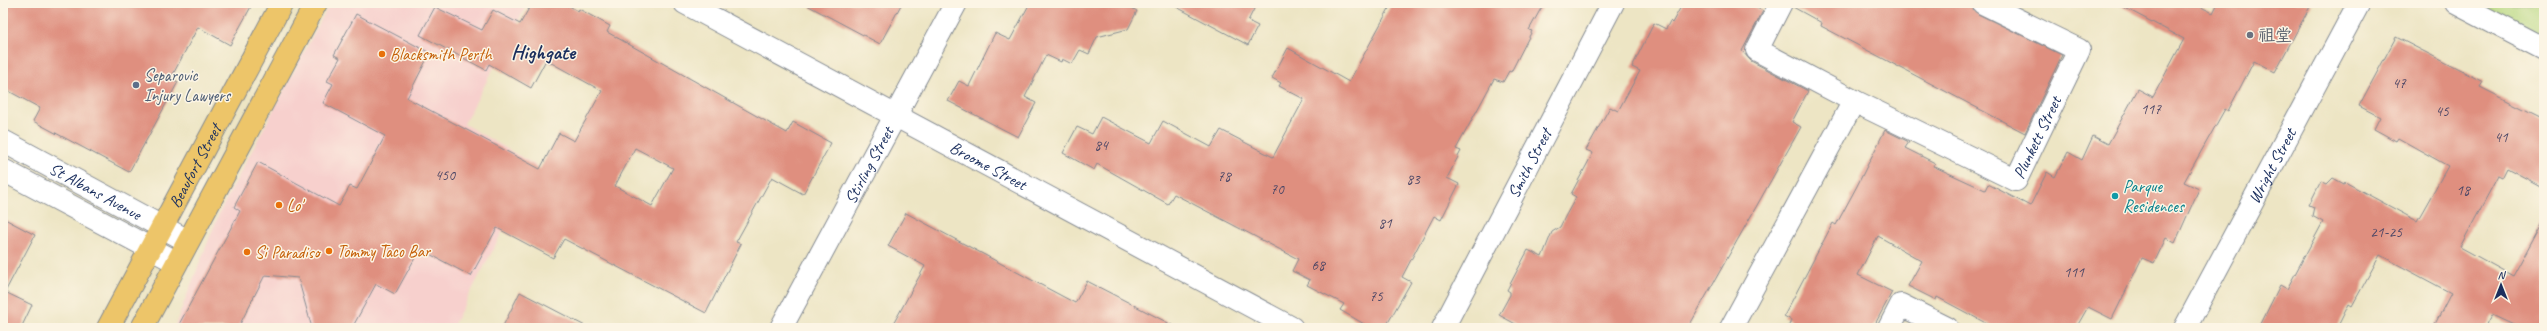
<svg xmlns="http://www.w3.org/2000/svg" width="2547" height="331" font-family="Caveat,'LXGW WenKai TC',sans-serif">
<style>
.built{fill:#f7d0cd}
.green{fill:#b7d880;stroke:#69846f}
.building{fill:#df8f7f;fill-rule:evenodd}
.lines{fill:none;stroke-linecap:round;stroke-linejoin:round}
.minor-casing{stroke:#848a91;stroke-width:24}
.tertiary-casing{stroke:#848a91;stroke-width:24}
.primary-casing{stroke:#848a91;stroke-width:24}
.minor{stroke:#fff;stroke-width:22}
.tertiary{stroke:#fff;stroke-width:22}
.primary{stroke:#edc569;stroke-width:22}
.worship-dot{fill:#6b7280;stroke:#fcf5e5;stroke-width:1.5}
.food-dot{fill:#e8710a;stroke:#fcf5e5;stroke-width:1.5}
.service-dot{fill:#5c6f8a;stroke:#fcf5e5;stroke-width:1.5}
.culture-dot{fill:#0f9aa8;stroke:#fcf5e5;stroke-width:1.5}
.labels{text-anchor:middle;stroke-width:3;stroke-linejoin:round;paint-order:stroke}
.number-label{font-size:15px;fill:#4c4766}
.worship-label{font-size:17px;fill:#5b616d;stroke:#fcf5e5;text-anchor:start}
.food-label{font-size:17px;fill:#c56008;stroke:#fcf5e5;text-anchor:start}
.service-label{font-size:17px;fill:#4e5e75;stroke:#fcf5e5;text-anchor:start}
.street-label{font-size:17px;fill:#1b2f5e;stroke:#fcf5e5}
.culture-label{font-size:17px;fill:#0d838f;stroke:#fcf5e5;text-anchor:start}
.district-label{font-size:21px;font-weight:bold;fill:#1b2f5e;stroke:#fcf5e5}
</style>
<rect width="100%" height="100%" fill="#fcf5e5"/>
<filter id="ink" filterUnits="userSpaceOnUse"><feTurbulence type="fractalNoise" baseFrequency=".025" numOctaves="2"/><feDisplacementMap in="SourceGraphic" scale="8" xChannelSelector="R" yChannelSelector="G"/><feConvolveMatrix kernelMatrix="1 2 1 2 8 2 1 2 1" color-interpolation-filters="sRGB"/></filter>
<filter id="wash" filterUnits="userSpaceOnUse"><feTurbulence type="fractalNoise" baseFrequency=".012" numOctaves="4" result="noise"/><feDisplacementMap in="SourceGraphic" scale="16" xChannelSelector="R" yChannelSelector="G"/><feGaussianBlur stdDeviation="0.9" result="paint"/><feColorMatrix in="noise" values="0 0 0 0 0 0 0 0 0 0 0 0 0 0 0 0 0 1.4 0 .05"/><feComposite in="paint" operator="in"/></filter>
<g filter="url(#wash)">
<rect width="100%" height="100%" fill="#ede5c4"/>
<path class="built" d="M330,3H528L464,124L537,166L452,328H174L220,211Z"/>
<path class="green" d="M2456,3H2544V49Z"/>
<g id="blocks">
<path class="building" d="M3,3H253L230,45L198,27L171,78L178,82L129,172L33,121L40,108L3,88Z
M532,3H564L578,11L579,9L610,26L607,32L787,133L793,122L831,143L803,194L772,177L736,242L741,244L706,313L564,239L553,258L497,228L471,276L420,249L395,294L376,284L352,328H312L298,278L265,275L238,328H177L240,211L234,207L258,162L339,206L350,186L357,189L385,136L323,103L333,84L327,81L340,58L334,55L356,14L430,53L407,98L540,169L559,133L574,141L602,91L546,60L531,88L489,64L486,70L420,35L435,7L482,30L493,10L520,24ZM635,148L673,168L652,206L615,186Z
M803,3H902L880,44Z
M1030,3H1123L1137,11L1128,29L1097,37L1089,54L1080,50L1072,64L1062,59L1061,62L1046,55L1025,97L1036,103L1018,137L948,101L959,81L969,86L995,33L1010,40Z
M1169,3H1257L1248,21L1258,26L1248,45Z
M1392,3H1544L1529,30L1532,31L1511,72L1509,71L1503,82L1494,79L1456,149L1461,151L1447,178L1459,184L1441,220L1434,216L1402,277L1411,282L1385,328H1371L1340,310L1344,304L1307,285L1310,280L1292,271L1298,259L1174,194L1168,204L1097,164L1094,170L1063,153L1077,127L1092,134L1101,117L1151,143L1163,121L1211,147L1221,130L1273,157L1304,99L1279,86L1281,83L1272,78L1288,48L1349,82Z
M1683,3H1747L1763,11L1742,51L1751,61L1808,91L1792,122L1801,127L1688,328H1523L1499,315L1510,295V292L1507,290L1528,250L1542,257L1552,232L1560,227L1566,215L1576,197L1571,194L1593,153L1586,150L1610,107L1618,111L1640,71L1632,67L1654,23L1666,29L1670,21L1672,23Z
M1793,3H1968L1978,14L2062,55L2025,133L1821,26L1822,23L1793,7Z
M2116,3H2193L2213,13L2218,3H2312L2275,72L2254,61L2228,111L2225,109L2184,182L2199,189L2175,243L2166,238L2154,263L2142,258L2112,319L2088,307L2076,328H1995L1937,297L1936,300L1908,286L1922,261L1878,236L1858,275L1892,292L1873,328H1788L1791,320L1784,316L1833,223L1836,225L1857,186L1885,130L1909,142L1905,148L1935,163L1933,166L1985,190L1988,184L2030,206L2047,172L2055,177L2068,152L2082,160L2093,136L2108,144L2138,89L2153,97L2184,39Z
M2396,37L2483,82L2480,87L2544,119V188L2507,168L2502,178L2498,176L2460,247L2513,276L2544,219V328H2520L2492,315L2485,328H2433L2451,293L2380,255L2352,306L2349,304L2337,328H2259L2280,285L2287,289L2323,222L2312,216L2314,207L2309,205L2321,181L2327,184L2333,178L2344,184L2345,182L2417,221L2448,166L2398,138L2396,141L2374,129L2380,117L2359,106Z
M906,213L1075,303L1087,281L1178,328H891L925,266L888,246Z
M3,218L35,235L5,292L32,305L21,328H3Z
M520,292L589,328H502Z"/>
</g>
</g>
<g filter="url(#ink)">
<use href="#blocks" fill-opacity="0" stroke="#848a91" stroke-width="1"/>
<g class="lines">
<defs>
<g id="minor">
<path id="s1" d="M685,3L1292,328"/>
<path id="s2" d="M1781,3L1757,50L1854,101L2016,180L2079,50L1983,3"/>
<path id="s3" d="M3,141L188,241"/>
<path d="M3,170L176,262"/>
<path id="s4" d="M781,328L956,3"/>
<path d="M1731,328L1854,101"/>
<path d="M1889,328L1901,305L1947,328"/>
<path id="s5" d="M2185,328L2359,3"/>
</g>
<g id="tertiary">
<path d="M2456,3L2544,49"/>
<path id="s6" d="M1443,328L1613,3"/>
</g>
<g id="primary">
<path id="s7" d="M108,328L282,3"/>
<path d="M142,328L316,3"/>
</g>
</defs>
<use href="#minor" class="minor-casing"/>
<use href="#tertiary" class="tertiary-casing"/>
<use href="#primary" class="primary-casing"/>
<use href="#minor" class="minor"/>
<use href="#tertiary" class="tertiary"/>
<use href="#primary" class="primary"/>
</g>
</g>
<circle class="worship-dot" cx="2250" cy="35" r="4"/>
<g class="food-dot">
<circle cx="382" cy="54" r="4"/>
<circle cx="279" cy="205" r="4"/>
<circle cx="329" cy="251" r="4"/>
<circle cx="247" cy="252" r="4"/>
</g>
<circle class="service-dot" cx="136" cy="85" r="4"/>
<circle class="culture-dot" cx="2115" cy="196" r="4"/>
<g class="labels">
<g class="number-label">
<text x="2399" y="88">47</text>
<text x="2151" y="114">117</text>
<text x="2442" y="116">45</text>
<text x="2501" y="142">41</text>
<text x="1101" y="150">84</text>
<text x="445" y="180">450</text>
<text x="1224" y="181">78</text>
<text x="1413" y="184">83</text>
<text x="1277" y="194">70</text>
<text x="2463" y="195">18</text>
<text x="1385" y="228">81</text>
<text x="2386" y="237">21-25</text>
<text x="1318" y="270">68</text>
<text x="2074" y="277">111</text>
<text x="1376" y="301">75</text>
</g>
<g class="worship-label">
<text x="2258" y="41">祖堂</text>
</g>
<g class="food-label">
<text x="390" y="60">Blacksmith Perth</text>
<text x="287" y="211">Lo'</text>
<text x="337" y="257">Tommy Taco Bar</text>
<text x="255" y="258">Si Paradiso</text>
</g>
<g class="service-label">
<text x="144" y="81">Separovic<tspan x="144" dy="20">Injury Lawyers</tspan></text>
</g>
<g class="street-label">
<text dy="6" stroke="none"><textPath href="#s2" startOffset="390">Plunkett Street</textPath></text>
<text dy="6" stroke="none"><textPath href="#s6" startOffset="186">Smith Street</textPath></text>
<text dy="6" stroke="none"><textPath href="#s4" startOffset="185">Stirling Street</textPath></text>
<text dy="6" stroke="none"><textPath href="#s5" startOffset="184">Wright Street</textPath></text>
<text dy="6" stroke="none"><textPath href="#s7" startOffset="184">Beaufort Street</textPath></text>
<text dy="6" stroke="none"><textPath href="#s1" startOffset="344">Broome Street</textPath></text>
<text dy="6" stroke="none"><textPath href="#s3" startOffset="105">St Albans Avenue</textPath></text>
</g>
<g class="culture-label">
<text x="2123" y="192">Parque<tspan x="2123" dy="20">Residences</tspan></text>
</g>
<g class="district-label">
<text x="543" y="59">Highgate</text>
</g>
</g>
<rect width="2547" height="331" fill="none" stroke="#fcf5e5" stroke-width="16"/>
<g transform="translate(2501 285)" stroke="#fcf5e5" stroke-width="3" paint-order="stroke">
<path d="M0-3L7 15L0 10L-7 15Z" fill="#1b2f5e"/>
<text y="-6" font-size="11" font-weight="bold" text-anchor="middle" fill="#1b2f5e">N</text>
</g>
</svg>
